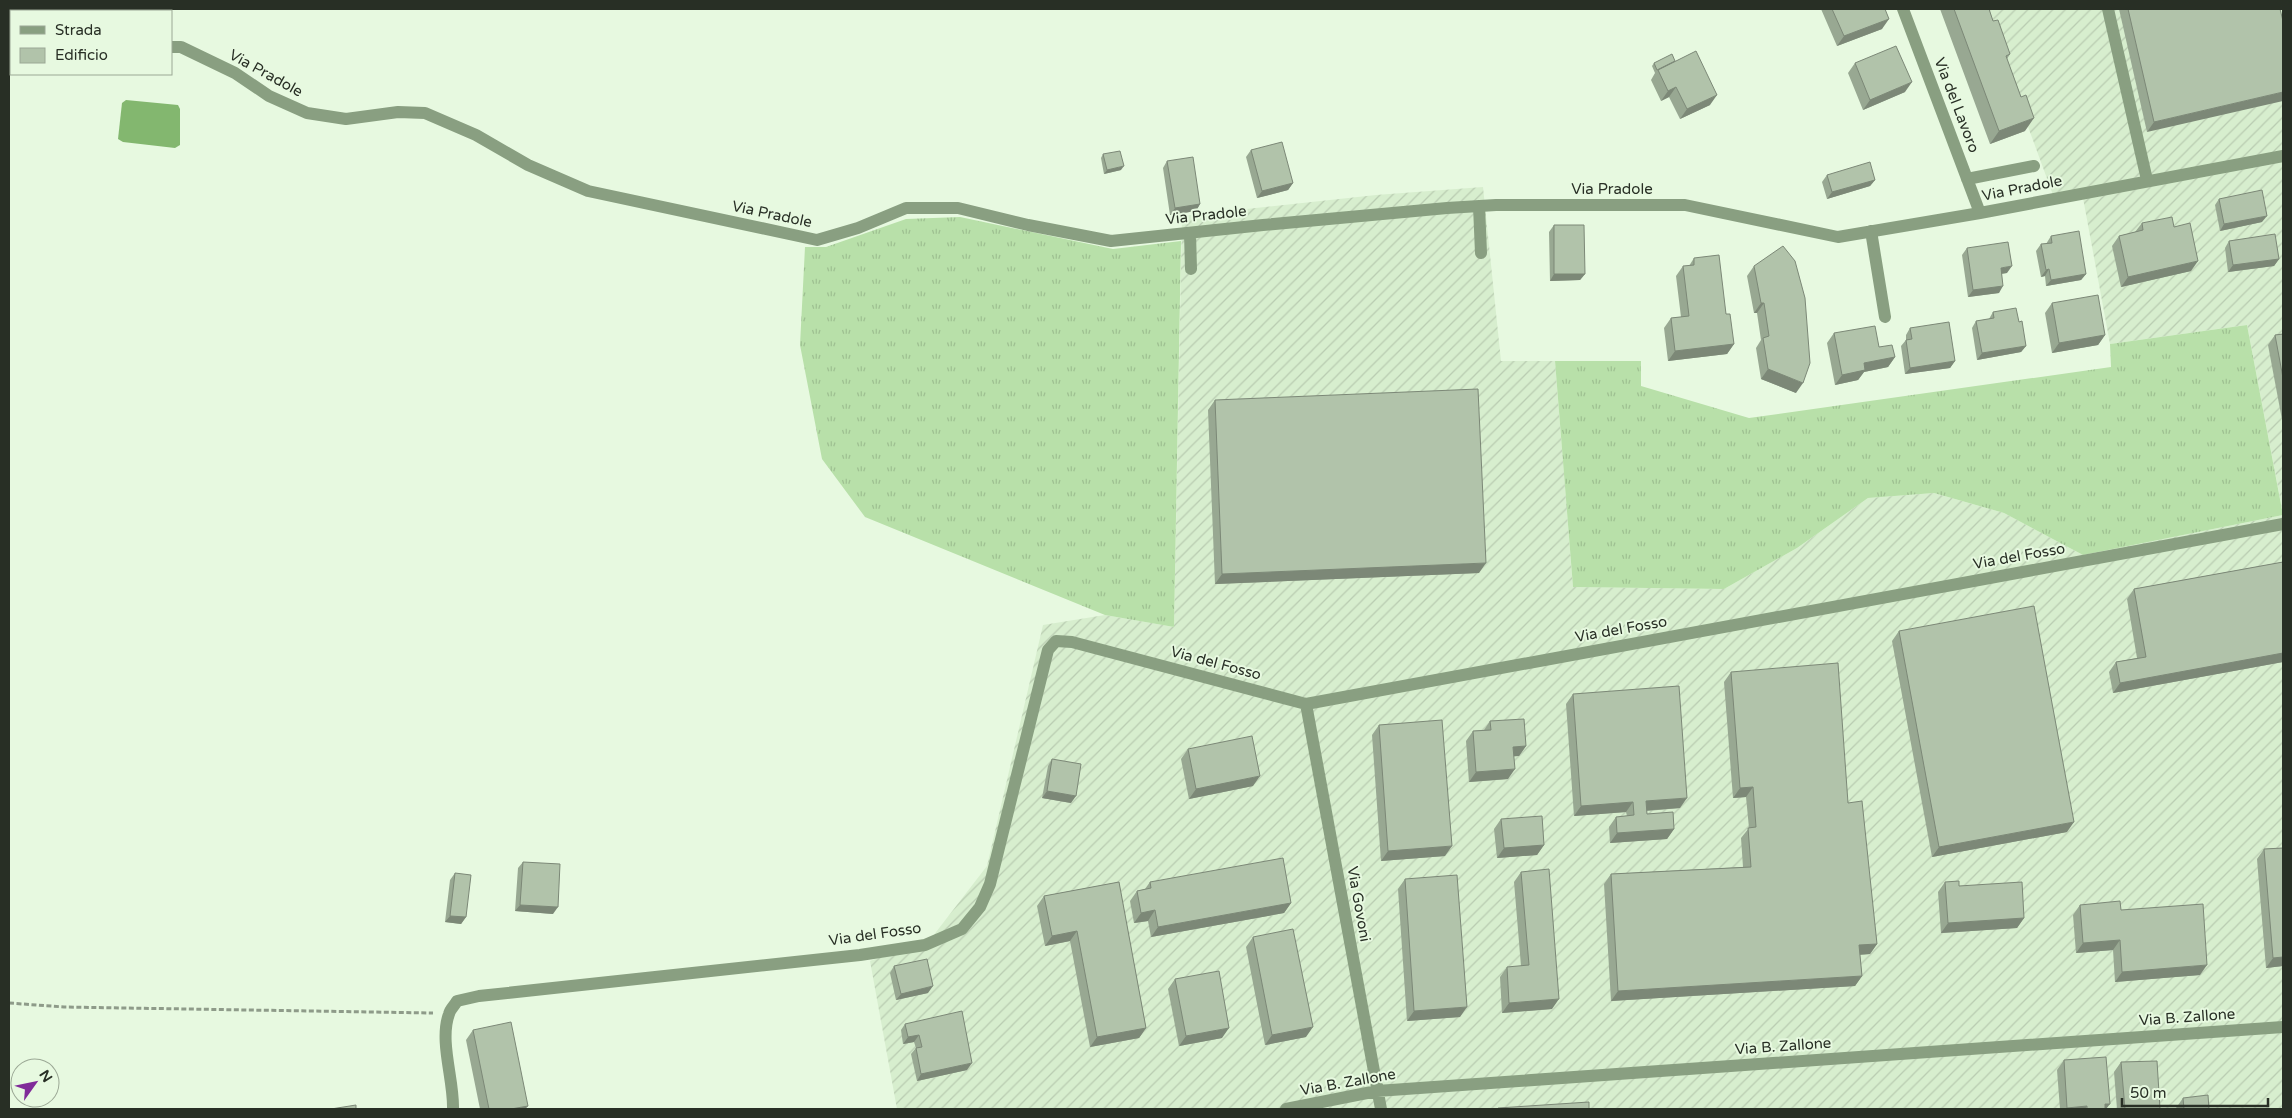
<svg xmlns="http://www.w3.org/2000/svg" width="2292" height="1118" font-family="'Varela Round',sans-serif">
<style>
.industrial{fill:url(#industrial-furrows)}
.grass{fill:url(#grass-tufts)}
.water{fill:#83b76f}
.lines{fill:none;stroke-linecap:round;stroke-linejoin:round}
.path{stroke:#8e9b89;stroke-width:3;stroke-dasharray:5 2.5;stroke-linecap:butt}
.minor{stroke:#899f81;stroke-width:12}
.wall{fill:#98a892}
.shaded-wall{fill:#7c8877}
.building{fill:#b1c3aa;stroke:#7c8877}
.labels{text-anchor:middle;stroke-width:4;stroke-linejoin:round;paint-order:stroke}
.street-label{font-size:15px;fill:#282f25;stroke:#e7f9e0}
</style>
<defs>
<pattern id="industrial-furrows" width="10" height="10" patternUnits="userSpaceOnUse" patternTransform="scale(1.25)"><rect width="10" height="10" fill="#d7eece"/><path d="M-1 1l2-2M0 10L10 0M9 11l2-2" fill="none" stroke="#b9ccb1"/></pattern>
<pattern id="grass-tufts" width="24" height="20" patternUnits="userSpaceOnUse" patternTransform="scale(1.25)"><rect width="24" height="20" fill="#b8e0a9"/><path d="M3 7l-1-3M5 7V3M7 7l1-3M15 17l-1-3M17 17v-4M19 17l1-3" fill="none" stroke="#9ec091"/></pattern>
</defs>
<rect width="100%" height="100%" fill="#e7f9e0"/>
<path class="industrial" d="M1985,9H2283V514L2247,325L2110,344L2083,198L2053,195Z
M1483,187L1501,361H1555L1573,587L1724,589L1797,548L1868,498L1934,493L2004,513L2083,555L2283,515V1109H897L870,961L933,936L987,866L1043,625L1105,615L1174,627L1182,216L1376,195Z"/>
<path class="grass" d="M960,217L1113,249L1181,241L1174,627L1105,615L865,517L822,459L800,345L805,247H826L906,219Z
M2247,325L2283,515L2083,555L2004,513L1934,493L1868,498L1797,548L1724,589L1573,587L1555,361H1641V386L1749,418L2111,367L2110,344Z"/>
<path class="water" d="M126,100L178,105L180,109V145L175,148L123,142L118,139L122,103Z"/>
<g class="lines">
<path class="path" d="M9,1003L64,1007L433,1013"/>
<path class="minor" d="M1903,9L1980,213
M2108,9L2147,180
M9,44H11
M171,47H181L235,73L269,96L307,113L346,119L398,112L425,113L476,135L528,165L588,191L817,240L858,228L906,208H958L1028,225L1111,241L1263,225L1447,208L1496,205H1685L1838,237L1980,213L2283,156
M1967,179L2034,166
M1479,206L1481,253
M1871,231L1885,317
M1190,233L1191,269
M1306,704L1381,1109
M453,1109C454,1080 439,1041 449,1014C450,1009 455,1005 457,1001L479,996L860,955L925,945L962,929L980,907L990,884L1048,650L1056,641L1072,642L1306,704L2283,524
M1286,1109L1377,1091L2283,1027"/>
</g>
<path class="wall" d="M1821,9H1885L1882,29L1837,46Z
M1940,9H1989L1993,21L2010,54L2007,59L2021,97L2025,131L1990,144Z
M2119,9H2280L2147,132Z
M1675,61L1710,105L1680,119L1669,97L1661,101L1651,80L1655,73L1652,66L1654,63Z
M1855,63L1905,92L1863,110L1848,73Z
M1251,150L1293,183L1288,190L1257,198L1246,157Z
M1103,154L1121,170L1104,174L1101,158Z
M1167,161L1200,204L1196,211L1170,215L1163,168Z
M1827,175L1875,180L1870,186L1827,199L1822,182Z
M2219,199L2262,222L2220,231L2215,205Z
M2142,223L2174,227L2191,271L2121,287L2112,246L2119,236L2135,232Z
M1554,225L1585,274L1580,280L1550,281L1549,232Z
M2051,236L2086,274L2081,280L2046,286L2045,276L2041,277L2036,251L2041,244H2046Z
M2229,241L2279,259L2274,266L2228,272L2225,248Z
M1967,248L2007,273L2002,274L1999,293L1968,297L1962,255Z
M1694,258L1726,314L1734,344L1727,354L1668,361L1664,328L1671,318L1681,317L1676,276L1683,266H1689Z
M1754,266L1796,393L1761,379L1756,348L1761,340L1757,313H1754L1747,276Z
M2052,303L2105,335L2098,345L2052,353L2045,313Z
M1993,312L2019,322L2026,346L2021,352L1977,360L1972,328L1976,321L1989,319Z
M1910,328L1955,361L1950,368L1905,374L1901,346L1906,340V335Z
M1834,333L1879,347L1895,357L1888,367L1864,372L1858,380L1835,385L1827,343Z
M2283,334V425L2268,345L2275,335Z
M1215,400L1479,573L1215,584L1208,410Z
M2283,562V662L2113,693L2109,672L2116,662L2137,658L2127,599L2134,589Z
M1899,631L2067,832L1932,857L1892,641Z
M1731,672L1848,803L1877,944L1870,954L1860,955L1862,976L1855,986L1611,1001L1604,884L1611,874L1743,867L1741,838L1749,828L1746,797L1733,798L1724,682Z
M1573,694L1680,808L1647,811V814L1674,829L1667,839L1610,843L1609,827L1616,817L1627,816L1626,812L1574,816L1566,704Z
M1490,721L1526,746L1519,756H1514L1508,779L1469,782L1466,741L1473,731L1484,730Z
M1379,725L1445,856L1381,861L1372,735Z
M1188,749L1253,786L1189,799L1181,759Z
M1052,759L1071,803L1042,798L1048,766Z
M1501,819L1544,845L1537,855L1497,858L1494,829Z
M2283,848V966L2266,968L2257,859L2264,849Z
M523,862L553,914L515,911L518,868Z
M1521,872L1552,1009L1502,1013L1500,977L1507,967L1521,966L1514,882Z
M455,873L466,917L461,924L445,922L450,880Z
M1405,879L1460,1017L1407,1021L1398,889Z
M1119,882L1146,1028L1139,1038L1090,1047L1070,941L1045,946L1037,906L1044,896Z
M1150,882L1291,903L1284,913L1151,937L1148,921L1134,923L1130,901L1137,891L1145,889Z
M1945,882L1959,886L2024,918L2017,928L1941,933L1938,892Z
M2080,905L2121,910L2200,975L2115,982L2113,950L2076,953L2073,915Z
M1253,937L1306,1037L1265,1045L1246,947Z
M894,966L928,993L896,1000L890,973Z
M1175,979L1222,1038L1179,1046L1168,989Z
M905,1024L967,1070L917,1081L911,1054L916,1048L914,1042L903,1044L901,1030Z
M473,1030L528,1106L525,1109H480L466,1040Z
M2064,1060L2106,1109H2060L2057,1070Z
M2121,1062L2160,1109H2117L2114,1072Z
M2183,1098L2209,1109H2176V1108Z"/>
<path class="shaded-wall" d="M1889,19L1882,29L1837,46L1844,36Z
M1912,82L1905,92L1863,110L1870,100Z
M1676,87L1669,97L1661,101L1668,91Z
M2283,92V101L2147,132L2154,122Z
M1717,95L1710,105L1680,119L1687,109Z
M2034,118L2025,131L1990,144L1999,131Z
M1124,166L1121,170L1104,174L1107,170Z
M1875,180L1870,186L1827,199L1832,192Z
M1293,183L1288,190L1257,198L1262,191Z
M1200,204L1196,211L1170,215L1175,208Z
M2267,216L2262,222L2220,231L2224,224Z
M2279,259L2274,266L2228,272L2233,265Z
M2198,261L2191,271L2121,287L2128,277Z
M2012,266L2007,273L1996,274L2001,268Z
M2049,269L2045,276L2041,277L2046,270Z
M1554,274H1585L1580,280L1550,281Z
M2086,274L2081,280L2046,286L2051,280Z
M2003,286L1999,293L1968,297L1973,290Z
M1761,303H1764L1757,313H1754Z
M2105,335L2098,345L2052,353L2059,343Z
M1734,344L1727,354L1668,361L1675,351Z
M2026,346L2021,352L1977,360L1982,353Z
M1895,357L1888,367L1864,372L1858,380L1835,385L1842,375L1864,363Z
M1955,361L1950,368L1905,374L1910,368Z
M1768,369L1803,383L1796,393L1761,379Z
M1486,563L1479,573L1215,584L1222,574Z
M2283,653V662L2113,693L2120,683Z
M1526,746L1519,756L1506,757L1513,747Z
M1515,769L1508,779L1469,782L1476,772Z
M1260,776L1253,786L1189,799L1196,789Z
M1753,787L1746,797L1733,798L1740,788Z
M1047,791L1076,796L1071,803L1042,798Z
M1687,798L1680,808L1639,811L1646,801Z
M1633,802L1626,812L1574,816L1581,806Z
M2074,822L2067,832L1932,857L1939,847Z
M1674,829L1667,839L1610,843L1617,833Z
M1544,845L1537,855L1497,858L1504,848Z
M1452,846L1445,856L1381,861L1388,851Z
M1291,903L1284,913L1151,937L1158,927Z
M520,905L558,907L553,914L515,911Z
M1155,910L1148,921L1134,923L1141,913Z
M450,916L466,917L461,924L445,922Z
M2024,918L2017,928L1941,933L1948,923Z
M1077,931L1070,941L1045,946L1052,936Z
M2120,940L2113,950L2076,953L2083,943Z
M1877,944L1870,954L1852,955L1859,945Z
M2283,957V966L2266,968L2273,958Z
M2207,965L2200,975L2115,982L2122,972Z
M1862,976L1855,986L1611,1001L1618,991Z
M933,986L928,993L896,1000L901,994Z
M1559,999L1552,1009L1502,1013L1509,1003Z
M1467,1007L1460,1017L1407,1021L1414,1011Z
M1313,1027L1306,1037L1265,1045L1272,1035Z
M1146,1028L1139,1038L1090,1047L1097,1037Z
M1229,1028L1222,1038L1179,1046L1186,1036Z
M919,1035L914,1042L903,1044L908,1037Z
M972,1063L967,1070L917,1081L921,1074Z
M2105,1104H2110L2106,1109H2101Z
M528,1106L525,1109H511Z
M2087,1106L2085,1109H2066L2067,1108Z"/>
<path class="building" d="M1832,9H1885L1889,19L1844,36Z
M1954,9H1989L1993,21L1998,20L2010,54L2006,56L2021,97L2026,95L2034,118L1999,131Z
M2128,9H2280L2283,21V92L2154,122Z
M1896,46L1912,82L1870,100L1855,63Z
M1696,51L1717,95L1687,109L1676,87L1668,91L1658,70Z
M1672,54L1675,61L1657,70L1654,63Z
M1282,142L1293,183L1262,191L1251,150Z
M1120,151L1124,166L1107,170L1103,154Z
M1193,157L1200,204L1175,208L1167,161Z
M1870,162L1875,180L1832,192L1827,175Z
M2262,190L2267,216L2224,224L2219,199Z
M2172,217L2174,227L2190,223L2198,261L2128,277L2119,236L2143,230L2142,223Z
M1554,225H1584L1585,274H1554Z
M2079,231L2086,274L2051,280L2049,269L2046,270L2041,244L2052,243L2051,236Z
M2275,234L2279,259L2233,265L2229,241Z
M2008,242L2012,266L2001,268L2003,286L1973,290L1967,248Z
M1783,246L1795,261L1805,298L1810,363L1803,383L1768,369L1763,338L1769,336L1764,303H1761L1754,266Z
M1719,255L1726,314H1730L1734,344L1675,351L1671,318L1689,316L1683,266L1694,265V258Z
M2098,295L2105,335L2059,343L2052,303Z
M2016,308L2019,322L2022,321L2026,346L1982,353L1976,321L1994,318L1993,312Z
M1949,322L1955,361L1910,368L1906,340L1912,339L1910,328Z
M1875,326L1879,347L1892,345L1895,357L1864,363L1865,370L1842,375L1834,333Z
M2283,334V378L2275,335Z
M1478,389L1486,563L1222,574L1215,400Z
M2283,562V653L2120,683L2116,662L2146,657L2134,589Z
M2034,606L2074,822L1939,847L1899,631Z
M1838,663L1848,803L1862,801L1877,944L1859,945L1862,976L1618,991L1611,874L1751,867L1748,828L1756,827L1753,787L1740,788L1731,672Z
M1679,686L1687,798L1646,801L1647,814L1673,812L1674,829L1617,833L1616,817L1634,815L1633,802L1581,806L1573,694Z
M1524,719L1526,746L1513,747L1515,769L1476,772L1473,731L1491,730L1490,721Z
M1442,720L1452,846L1388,851L1379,725Z
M1252,736L1260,776L1196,789L1188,749Z
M1052,759L1081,764L1076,796L1047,791Z
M1542,816L1544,845L1504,848L1501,819Z
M2283,848V957L2273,958L2264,849Z
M1283,858L1291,903L1158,927L1155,910L1141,913L1137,891L1151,888L1150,882Z
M523,862L560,864L558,907L520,905Z
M1549,869L1559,999L1509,1003L1507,967L1529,965L1521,872Z
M455,873L471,875L466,917L450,916Z
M1457,875L1467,1007L1414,1011L1405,879Z
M1959,881V886L2022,882L2024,918L1948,923L1945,882Z
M1119,882L1146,1028L1097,1037L1077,931L1052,936L1044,896Z
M2120,901L2121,910L2203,904L2207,965L2122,972L2120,940L2083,943L2080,905Z
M1293,929L1313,1027L1272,1035L1253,937Z
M927,959L933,986L901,994L894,966Z
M1219,971L1229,1028L1186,1036L1175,979Z
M962,1011L972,1063L921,1074L916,1048L922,1047L919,1035L908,1037L905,1024Z
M511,1022L528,1106L511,1109H489L473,1030Z
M2106,1057L2110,1104H2105V1109H2087V1106L2067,1108L2064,1060Z
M2157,1061L2160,1109H2125L2121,1062Z
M2208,1095L2209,1109H2184L2183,1098Z
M1589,1102V1109H1498V1108Z
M356,1105V1109H331Z"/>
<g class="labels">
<g class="street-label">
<text transform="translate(266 73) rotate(29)" y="5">Via Pradole</text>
<text transform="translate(1957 105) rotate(69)" y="5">Via del Lavoro</text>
<text transform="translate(2022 188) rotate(-11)" y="5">Via Pradole</text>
<text x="1612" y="194">Via Pradole</text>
<text transform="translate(772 214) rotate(12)" y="5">Via Pradole</text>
<text transform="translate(1206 215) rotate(-6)" y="5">Via Pradole</text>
<text transform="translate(2019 556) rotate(-10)" y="5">Via del Fosso</text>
<text transform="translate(1621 629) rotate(-10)" y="5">Via del Fosso</text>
<text transform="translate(1216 663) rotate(15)" y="5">Via del Fosso</text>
<text transform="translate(1359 904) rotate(80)" y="5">Via Govoni</text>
<text transform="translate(875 934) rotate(-8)" y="5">Via del Fosso</text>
<text transform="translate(2187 1017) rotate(-4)" y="5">Via B. Zallone</text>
<text transform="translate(1783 1046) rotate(-4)" y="5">Via B. Zallone</text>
<text transform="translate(1348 1082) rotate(-10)" y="5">Via B. Zallone</text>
</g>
</g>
<rect width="2292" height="1118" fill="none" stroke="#282f25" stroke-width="20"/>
<rect x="10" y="10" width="162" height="65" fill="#e7f9e0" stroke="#9ba895"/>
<rect x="20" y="26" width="25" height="8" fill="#899f81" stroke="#9ba895"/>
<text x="55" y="35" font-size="15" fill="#282f25">Strada</text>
<rect x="20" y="48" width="25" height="15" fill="#b1c3aa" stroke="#9ba895"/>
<text x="55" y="60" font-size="15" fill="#282f25">Edificio</text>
<g transform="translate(35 1083) rotate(57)"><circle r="24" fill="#e7f9e0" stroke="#9ba895"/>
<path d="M0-4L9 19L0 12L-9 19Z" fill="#802b99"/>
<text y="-8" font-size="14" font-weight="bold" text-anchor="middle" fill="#282f25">N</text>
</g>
<path d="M2122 1098v8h146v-8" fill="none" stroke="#282f25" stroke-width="2.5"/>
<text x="2130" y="1098" font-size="15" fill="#282f25" stroke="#e7f9e0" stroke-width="4" paint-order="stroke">50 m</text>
</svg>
